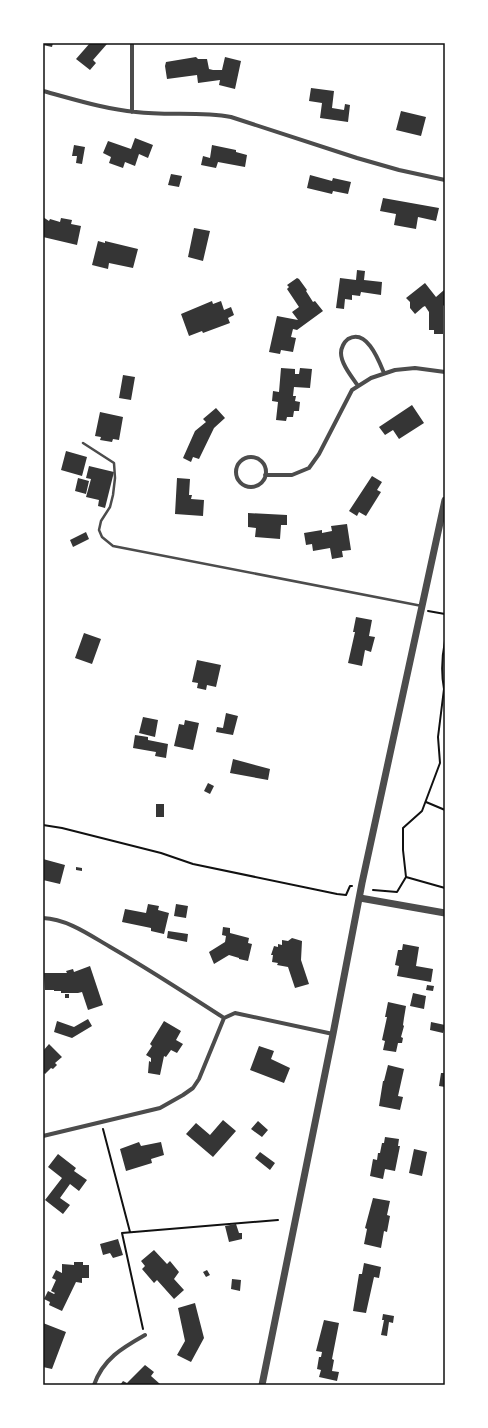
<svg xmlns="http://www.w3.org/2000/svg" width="488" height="1428" font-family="Raleway,sans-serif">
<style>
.building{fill:#353535}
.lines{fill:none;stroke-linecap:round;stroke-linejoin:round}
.path{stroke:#111;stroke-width:2}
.service{stroke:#4c4c4c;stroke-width:2.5}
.minor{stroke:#4c4c4c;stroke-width:4}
.tertiary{stroke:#4c4c4c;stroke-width:7}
.neatline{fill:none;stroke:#111;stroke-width:1.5}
</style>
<rect width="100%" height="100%" fill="#fff"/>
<path class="building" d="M43,43H53L52,47L43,45Z
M90,43L107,44L93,60L96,63L90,70L76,59Z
M196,57L198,59H207L209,69L213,70H222L225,57L241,61L235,89L219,85L220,80L198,83L197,75L167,79L165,66L166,62Z
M311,88L334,91L332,108L344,110L345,104L350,105L348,122L320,118L322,103L309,101Z
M401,111L426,117L421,136L396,130Z
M135,138L153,145L148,158L139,154L135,166L125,162L123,168L109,163L111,157L103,153L108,141L131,149Z
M74,145L85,147L82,164L76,163L77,156H72Z
M212,145L236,150V152L247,155L245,167L218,162L216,168L201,165L203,156L210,158Z
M171,174L182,176L179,187L168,185Z
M310,175L332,181L333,178L351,182L348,194L333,191L332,194L307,188Z
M383,198L439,208L436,221L418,217L416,229L394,225L396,214L380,211Z
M43,217L49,221L50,219L60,222L61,218L72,220L71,224L81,226L77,245L43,237Z
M194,228L210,231L203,261L188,257Z
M98,241L105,243V241L138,249L133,268L109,263L108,269L92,265Z
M357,270L365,271L364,280L382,282L381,295L361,292L360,296L352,295V300L345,299L344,309L336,308L340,278L356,280Z
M297,278L299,279L307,290L306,291L313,302L315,301L323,311L297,330L293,329L291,337L296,338L293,352L281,350L280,354L269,352L277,316L298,320L292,312L299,307L287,289L289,287L287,285Z
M425,283L436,297L444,290L445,291V304L443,306V334H434V330H429V312L425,306L423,307L415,314L410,308V302L406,298Z
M212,301L213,304L221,301L224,310L231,307L234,315L228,318L230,323L203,333L202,331L189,336L181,314Z
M281,368L295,369V374H299L300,368L312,369L310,388L294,387L293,396H296L295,401L300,402L299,411H294L293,417H287L286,421L276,420L278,402L272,401L273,391L279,392Z
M123,375L135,377L131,400L119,398Z
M412,405L424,423L399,439L393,430L385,435L379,427Z
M216,408L225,418L214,428L199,459L193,457L191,462L183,458L195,431L206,422L203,419Z
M100,412L123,417L119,440L113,439L112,442L100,440L101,437L95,436Z
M66,451L87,457L82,476L61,470Z
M89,466L114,472L105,508L98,506L99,500L86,497L91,479L86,478Z
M372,476L382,482L377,490L381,492L366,516L359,512L357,516L349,511Z
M78,478L89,481L86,494L75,491Z
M177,478L190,479L189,495H192L191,499L204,500L203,516L175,514Z
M248,513L287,515V525H281L280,539L255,537L256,528L248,527Z
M347,524L351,550L342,551L343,557L332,559L330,548L313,551L312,544L306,545L304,533L322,530V533L332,531L331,526Z
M86,532L89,539L73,547L70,540Z
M356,617L372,620L369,636L375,637L371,652L365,650L362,666L348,663L355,632H353Z
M84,633L101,639L92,664L75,658Z
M197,660L221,665L216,687L207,685L206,690L197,688L198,683L192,682Z
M226,713L238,716L233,735L216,732L217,727L223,728Z
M143,717L158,720L155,737L139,733Z
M185,720L199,723L193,750L174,746L179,724L184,725Z
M135,735L148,737V740L168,744L166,758L155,756L156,752L133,748Z
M233,759L270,769L268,780L230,773Z
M208,783L214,786L210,794L204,791Z
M156,804H164V817H156Z
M43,859L65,865L60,884L43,880Z
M76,867L82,868V871L76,870Z
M148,904L159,906L158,910L169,913L164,934L151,931V928L122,922L125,909L146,913Z
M176,904L188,906L186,918L174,916Z
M223,927L230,928V933L249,938L248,943L252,944L248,961L239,959V958L229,955L214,964L209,952L225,942L226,936L222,935Z
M168,931L188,934L187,942L167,938Z
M292,938L302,941L301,960L309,984L295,988L288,967L277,965L278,963L272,962L273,955H271L274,946L278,947V944L282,945V940L288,941Z
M403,944L419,947L416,966L433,969L431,982L397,976L399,966L395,965L398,950H402Z
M90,966L103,1005L88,1010L82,992L78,993H61V991H54V990H45L44,973H67L66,971L73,969L74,972Z
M427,985L434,986L433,991L426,990Z
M413,993L426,996L424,1009L410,1006Z
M65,994H69V998H65Z
M388,1002L406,1006L404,1018L403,1025L404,1026L401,1037L403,1038L402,1043H398L396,1052L383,1050L385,1041L382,1040L387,1017H385Z
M88,1019L92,1026L72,1038L54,1032L57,1021L74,1027Z
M164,1021L181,1031L176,1040L183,1044L177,1053L171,1050L166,1057L164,1056L160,1075L148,1073L149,1061L151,1062V1058L146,1055L152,1046L150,1044Z
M431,1022L445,1025L443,1033L430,1030Z
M49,1044L62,1057L55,1063L57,1065L53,1069L51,1068L45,1074L43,1072V1051Z
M259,1046L274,1051L271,1059L290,1068L284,1083L250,1070Z
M388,1065L404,1069L398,1096L403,1097L400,1110L379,1106L383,1081H384Z
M441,1073H445V1087L439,1086Z
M223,1120L236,1131L213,1157L186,1134L196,1123L210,1135Z
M258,1121L268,1130L262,1137L251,1129Z
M385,1137L399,1139L398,1146H400L395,1171L385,1169L383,1179L370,1176L373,1159L377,1160L378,1153H380L382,1143H384Z
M139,1142L141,1146L161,1142L164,1155L151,1159L152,1163L126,1171L120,1149Z
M414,1149L427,1152L422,1176L409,1173Z
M260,1152L275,1163L270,1170L255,1158Z
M58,1154L76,1168L74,1171L87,1180L79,1191L70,1184L60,1198L70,1205L63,1214L45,1200L62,1178L48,1167Z
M373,1198L390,1201L387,1215L390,1216L387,1232L384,1231L381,1248L364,1244L367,1229L365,1228Z
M236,1224L239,1233H242V1239L229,1242L225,1226Z
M118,1239L123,1255L113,1258L110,1253L103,1255L100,1244Z
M154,1250L167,1264L170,1261L179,1272L174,1279L184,1290L174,1299L157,1280L154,1283L142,1269L145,1266L141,1261Z
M74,1262H83V1265H89V1278H82V1283L76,1282L62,1311L49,1305L50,1302L44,1299L48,1291L54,1294L55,1293L51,1291L56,1280L52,1278L56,1270L62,1273V1264L74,1265Z
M364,1263L381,1267L379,1278L374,1277L366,1313L353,1311L359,1274H362Z
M207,1270L210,1275L206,1277L203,1272Z
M232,1279L241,1280L240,1291L231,1289Z
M195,1303L204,1338L191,1362L177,1355L185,1341L178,1308Z
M383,1314L394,1316L393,1323L389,1322L387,1336L381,1335L384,1320H382Z
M324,1320L339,1323L332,1359L334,1360L332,1371L339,1372L337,1381L319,1377L321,1370L317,1369L319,1357H321L322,1352L316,1351Z
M43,1323L66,1332L52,1369L43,1367Z
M145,1365L154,1372L151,1376L160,1384L159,1385H120L123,1381L127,1383Z"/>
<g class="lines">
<path class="path" d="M428,611L445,614
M445,641C442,656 441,673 444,689L438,737L440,763L422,811L403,828V850L406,877L445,888
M426,802L445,810
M43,825L62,828L161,853L193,864L337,894L346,895L350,886H352
M373,890L397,892L406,877
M103,1129L130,1232
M143,1329L122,1233L278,1220"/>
<path class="service" d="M83,443L114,463L115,478L113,495L110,507L101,521L99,530L102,537L113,546L422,606"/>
<path class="minor" d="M43,91C73,99 104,109 136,112C167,116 200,111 231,117L357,158L399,170L445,180
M132,112V43
M358,386C352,377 341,364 341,353C341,348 344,342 348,339C367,328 379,361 384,373
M236 472a15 15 0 1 1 30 0a15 15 0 1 1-30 0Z
M265,475H292L309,468L319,454L352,390L371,378L395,370L415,368L445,372
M43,918C68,919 91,936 112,948C150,970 187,994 224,1018L235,1013L333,1034
M43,1136L160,1108L183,1095L193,1088L199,1079L224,1018
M94,1385C103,1359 122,1348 145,1335"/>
<path class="tertiary" d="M360,898L445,913
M262,1385L333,1034L362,883L445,500"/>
</g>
<rect width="488" height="1428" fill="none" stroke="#ffffff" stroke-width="88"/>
<rect x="44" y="44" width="400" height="1340" class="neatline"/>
</svg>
